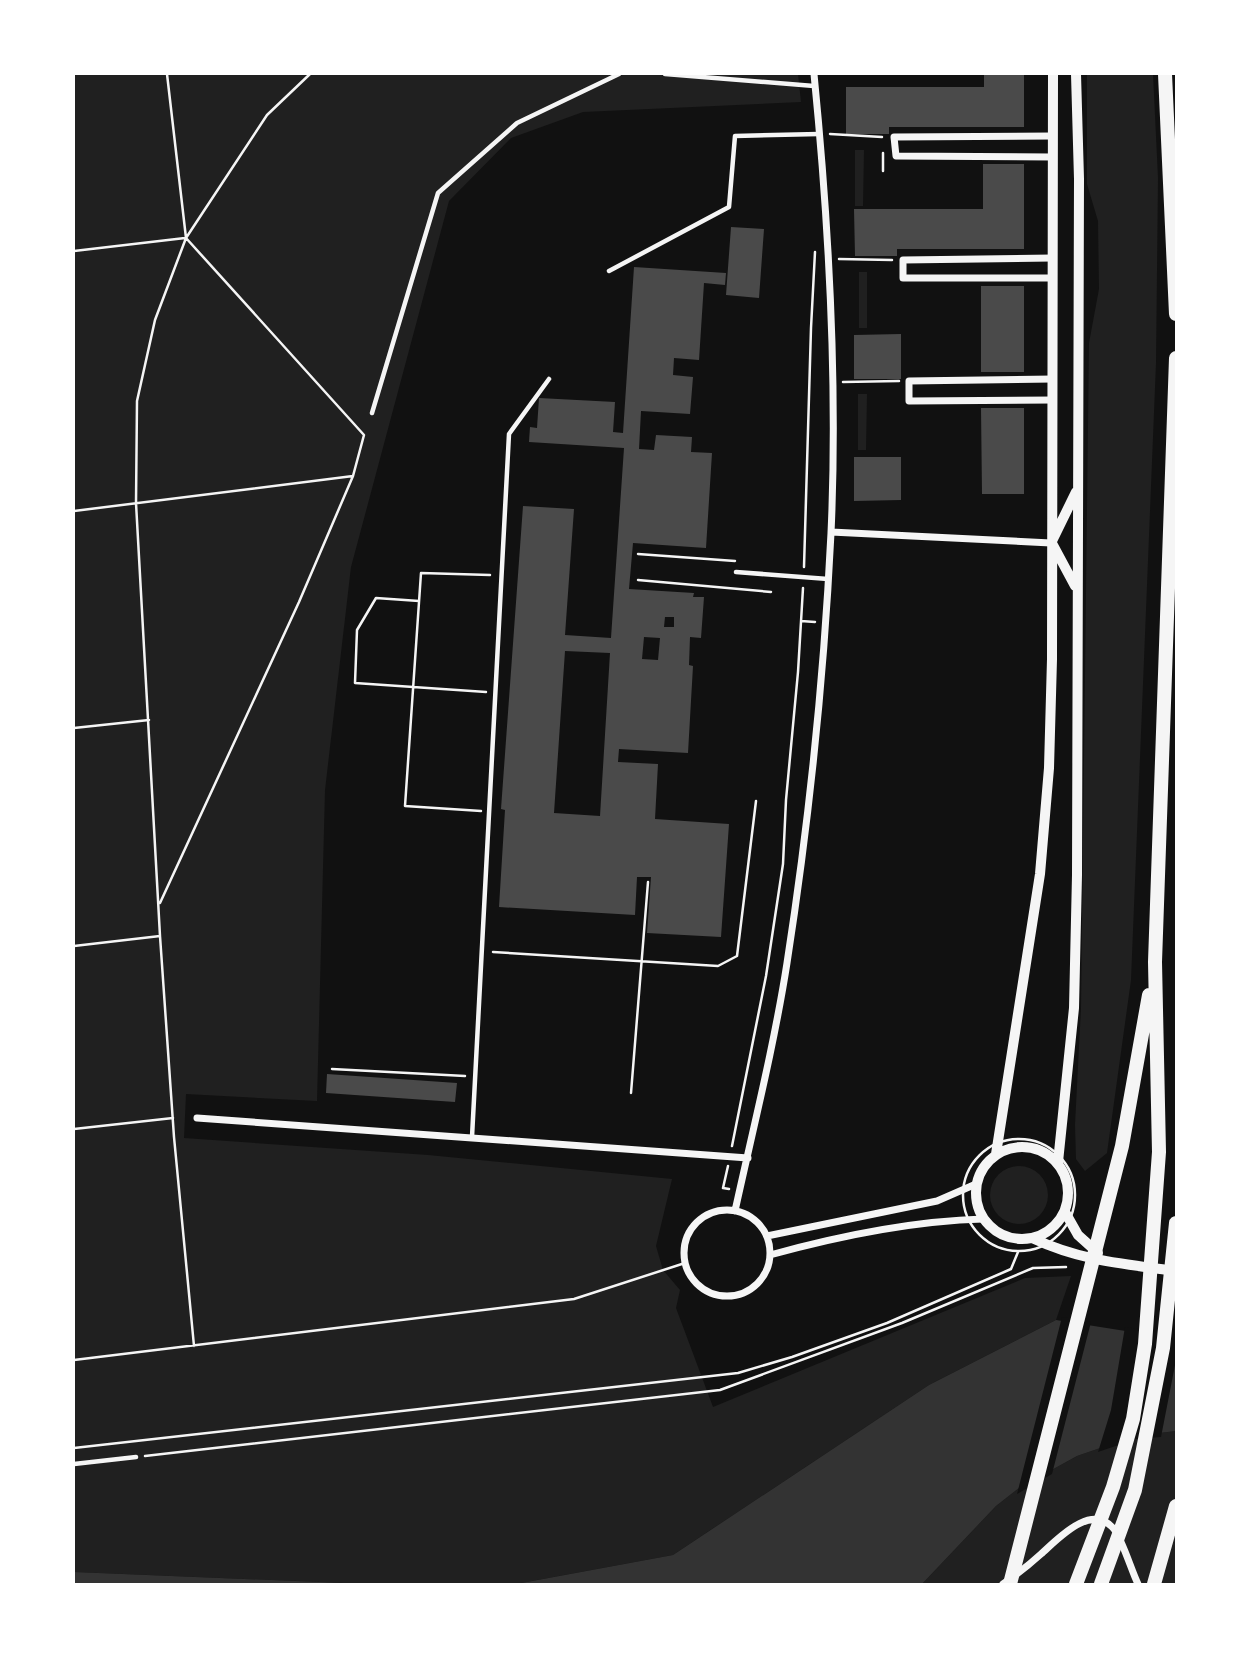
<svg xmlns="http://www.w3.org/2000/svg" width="1250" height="1658" font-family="'Nunito Sans',sans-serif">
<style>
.green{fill:#202020}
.water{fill:#333}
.pier{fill:#111}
.building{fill:#4a4a4a;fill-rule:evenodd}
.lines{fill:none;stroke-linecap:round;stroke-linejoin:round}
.path{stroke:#f5f5f5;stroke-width:2.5}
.service{stroke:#f5f5f5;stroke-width:4.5}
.minor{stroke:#f5f5f5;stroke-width:7}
.tertiary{stroke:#f5f5f5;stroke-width:10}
.trunk{stroke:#f5f5f5;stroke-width:14}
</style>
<rect width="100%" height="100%" fill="#111"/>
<path class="green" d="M74,74H798L801,102L583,112L511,138L449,201L351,567L325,790L317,1101L186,1094L184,1138L428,1155L672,1179L656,1246L663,1270L680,1290L676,1308L713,1407L1025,1278L1071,1276L1056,1320L929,1385L673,1555L516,1584H367L74,1572Z
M1087,74H1153L1158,178L1156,363L1131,980L1107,1153L1085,1171L1076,1159L1075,1125L1081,1008L1089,343L1099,289L1098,221L1087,184Z
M855,150H864L863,206H855Z
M859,272H867V328H859Z
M858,394H867L866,450H858Z
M990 1195a29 29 0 1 1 58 0a29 29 0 1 1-58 0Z
M1176,1431V1584H922L996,1506L1019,1488L1077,1456L1135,1436Z"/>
<path class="water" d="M1056,1320L1176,1339V1431L1135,1436L1077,1456L1019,1488L996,1506L922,1584H516L673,1555L929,1385Z
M74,1572L367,1584H74Z"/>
<path class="pier" d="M1062,1317L1091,1322L1052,1474L1017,1494Z
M1125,1327L1176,1335V1360L1161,1437L1136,1439L1098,1452L1111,1410Z"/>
<path class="building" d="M984,74H1024V127H889V134H846V87H984Z
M983,164H1024V249H897V256H855L854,209H983Z
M731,227L764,229L759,298L726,295Z
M634,267L726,273L725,285L704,283L699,360L674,358L673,375L693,377L690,414L641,411L639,449L654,450L656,435L692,437L691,452L712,453L706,548L633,543L629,589L694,593L693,597H704L701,638L690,637L689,665L693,666L688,753L619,749L618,762L658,764L655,819L729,824L721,937L647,933L651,877H637L635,915L499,907L505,810L501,809L523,506L574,509L565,635L611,638L624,448L529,442L530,427L537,428L539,398L615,402L613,432L623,433ZM665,617H674V627H664ZM644,637L660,638L658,660L642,659ZM565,651L610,653L600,816L554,813Z
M981,286H1024V372H981Z
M901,334V379H854V335Z
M981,408H1024V494H982Z
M854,457H901V500L854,501Z
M327,1074L457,1083L455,1102L326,1093Z"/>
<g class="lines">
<path class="path" d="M830,134L882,137
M883,153V171
M74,251L185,238
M839,259L892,260
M843,382L899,381
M74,511L353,476
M638,554L735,561
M804,567L811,328L815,252
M638,580L771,592
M419,601L376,598L357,630L355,683L486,692
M801,621L815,622
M74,728L149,720
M481,811L405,806L421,573L490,575
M160,903L299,602L353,476L364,435L186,238L167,74
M74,946L160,936
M493,952L718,966L737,956L756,801
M332,1069L465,1076
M631,1093L648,882
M74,1129L173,1118
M963 1195a56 56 0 1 1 112 0a56 56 0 1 1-112 0Z
M732,1146L766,976L783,864L786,800L798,672L803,588
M728,1166L723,1188L729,1189
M194,1346L174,1137L160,936L136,503L137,401L155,320L186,238L267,115L310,74
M74,1360L574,1299L685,1263
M74,1448L738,1373L792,1357L887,1323L1011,1269L1018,1252
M145,1456L720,1390L902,1323L1033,1268L1066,1267"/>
<path class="service" d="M665,74L814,86
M609,271L729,207L735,136L819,134
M372,413L438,193L517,123L619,74
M736,572L828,579
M472,1137L509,434L549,379
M74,1464L136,1457"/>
<path class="minor" d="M1052,136L894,137L896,156L1052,157
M1052,258L903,260V278H1052
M1053,400L909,401V381L1053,379
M831,532L1051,543
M197,1118L748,1158
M684 1253a43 43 0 1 1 86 0a43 43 0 1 1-86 0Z
M735,1211C753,1129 774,1046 787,963C809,821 824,677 831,533C838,380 829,226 814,74
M767,1236L937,1201L976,1184
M770,1255C839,1236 912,1221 983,1219
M1003,1584C1016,1575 1029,1565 1041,1554C1058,1539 1091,1502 1114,1529C1122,1539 1132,1572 1138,1584"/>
<path class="tertiary" d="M1052,541L1076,492
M1053,545L1075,586
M976 1193a46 46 0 1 1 92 0a46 46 0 1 1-92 0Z
M996,1154L1040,874L1049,768L1052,659L1053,74
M1058,1162L1074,1008L1077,875L1079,179L1076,74
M1065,1212L1078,1235L1098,1253
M1032,1238C1081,1261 1124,1264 1176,1271"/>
<path class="trunk" d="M1165,74L1176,314
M1010,1584L1122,1146L1149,995
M1076,1584L1113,1487L1133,1419L1145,1344L1159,1152L1155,962L1176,358
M1101,1584L1135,1490L1163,1348L1176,1223
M1154,1584L1176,1506"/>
</g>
<rect width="1250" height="1658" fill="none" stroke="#ffffff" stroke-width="150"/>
</svg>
